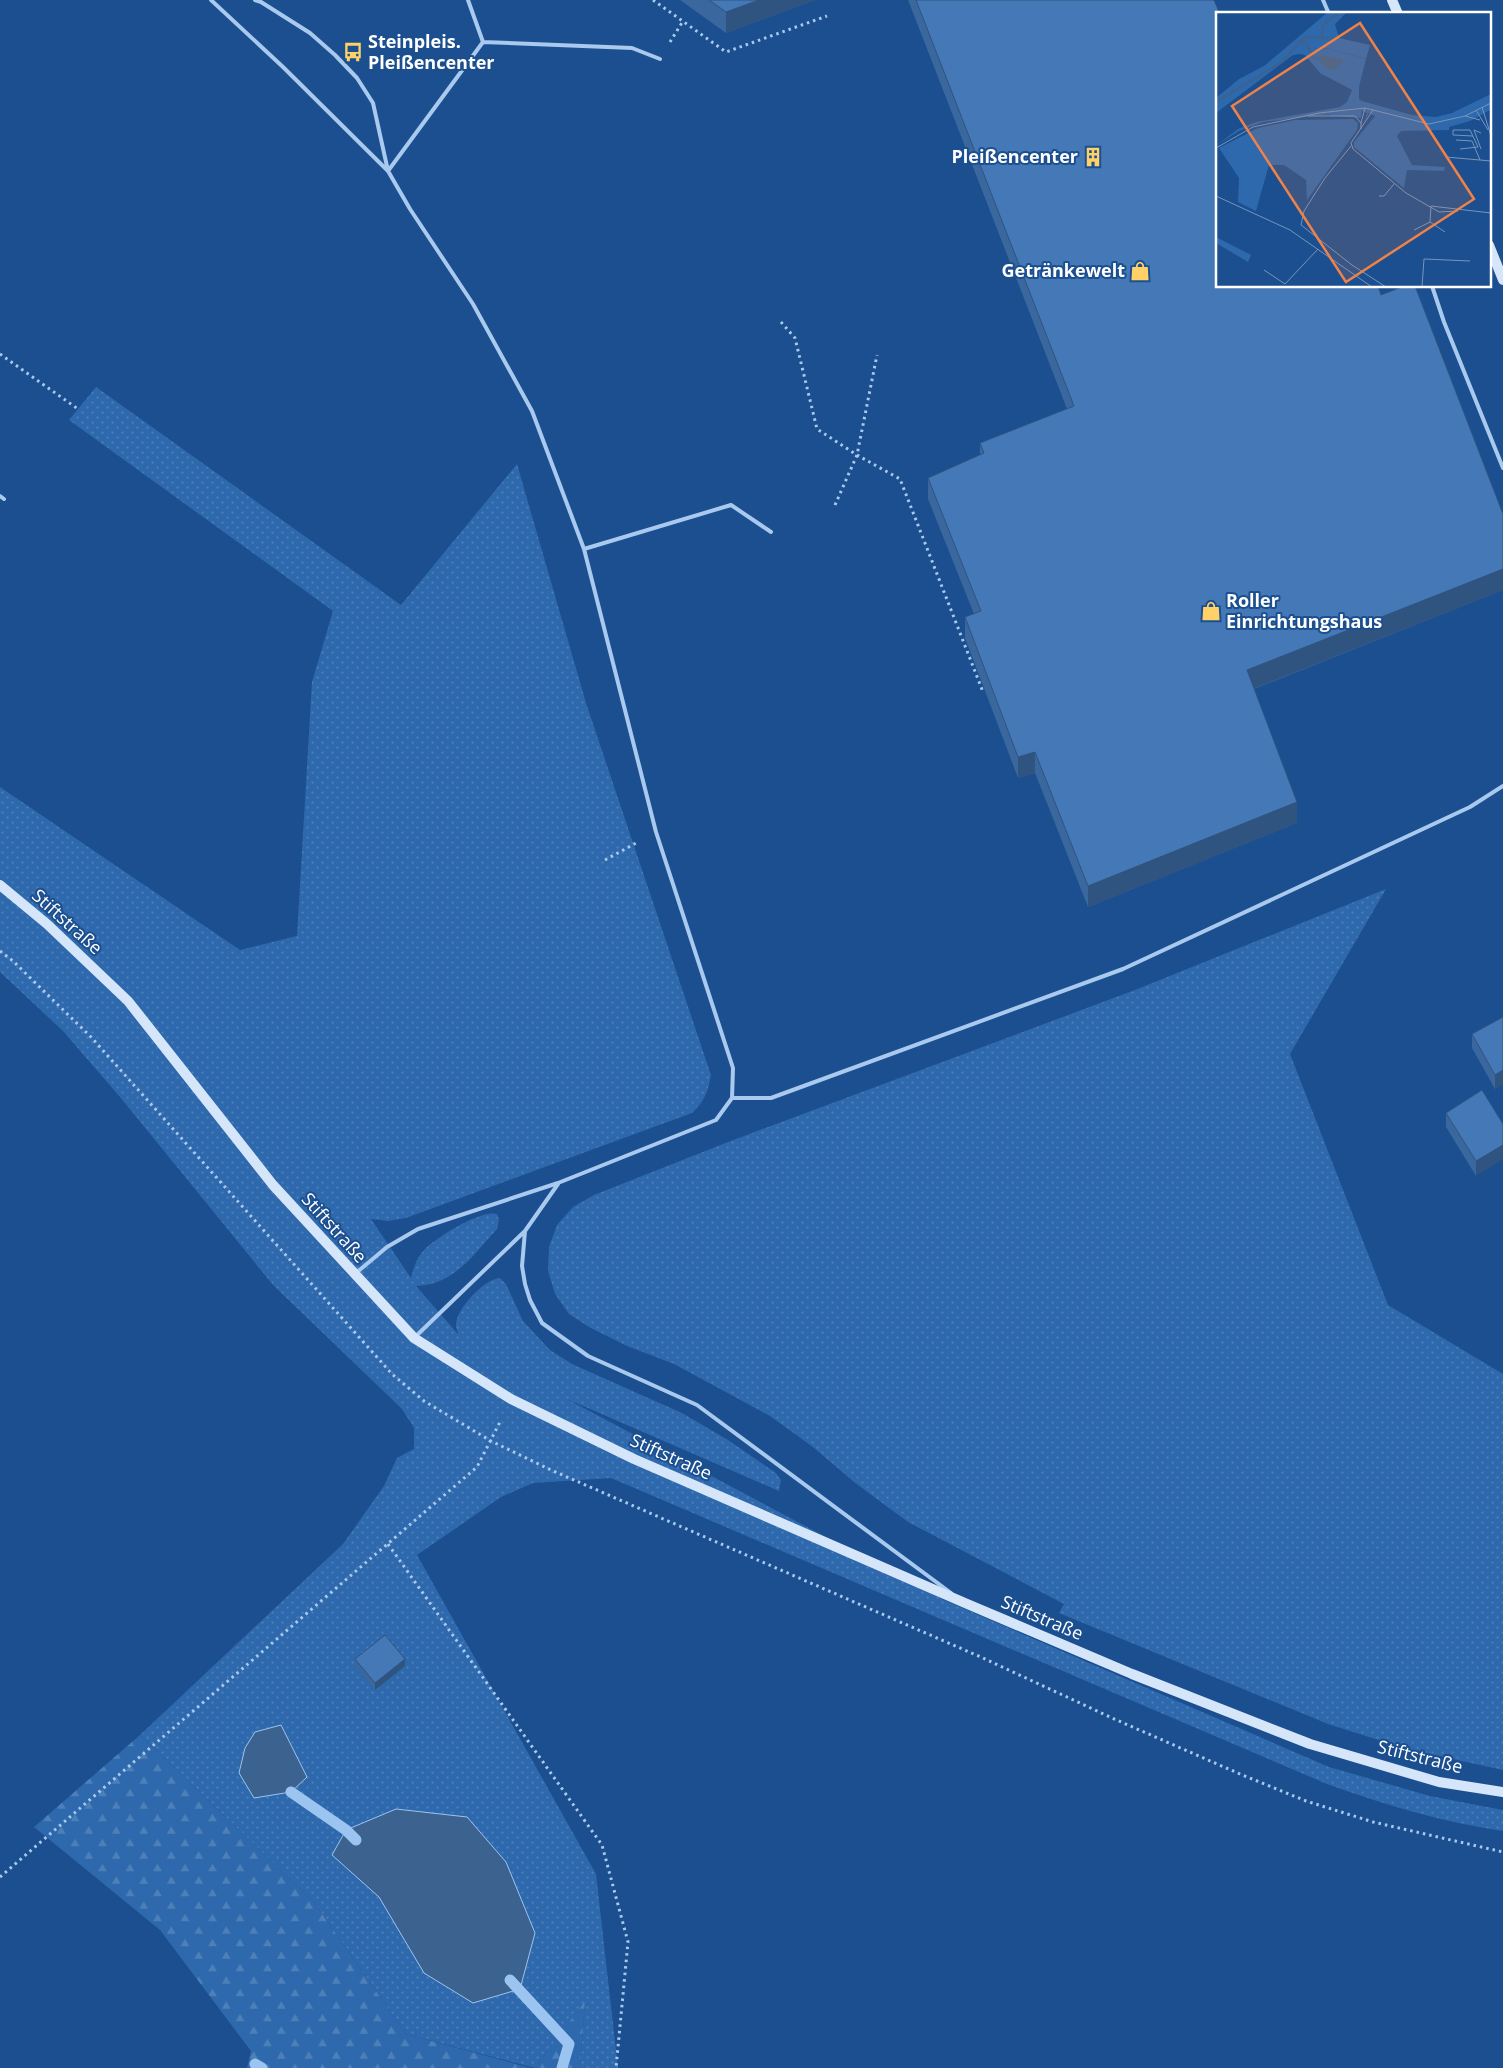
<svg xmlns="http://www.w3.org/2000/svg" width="1503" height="2068" font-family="'Open Sans',sans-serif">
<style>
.grass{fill:url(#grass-dots)}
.forest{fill:url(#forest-firs)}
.water{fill:#3c6290;stroke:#9cc4f0}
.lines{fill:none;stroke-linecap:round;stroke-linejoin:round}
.stream{stroke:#9cc4f0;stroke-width:11}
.path{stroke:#a9c9ee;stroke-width:3;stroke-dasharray:2.5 4;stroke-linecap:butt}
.lane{stroke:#a9c9ee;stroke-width:4}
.secondary{stroke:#d6e6fa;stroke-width:10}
.wall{fill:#3a679d}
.shaded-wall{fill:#305480}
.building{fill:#4478b7;stroke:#305480}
.labels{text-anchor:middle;stroke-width:4;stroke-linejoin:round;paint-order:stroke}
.poi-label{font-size:18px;font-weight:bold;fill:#fff;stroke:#1b4f8f;text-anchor:start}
.street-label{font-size:18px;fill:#fff;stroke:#1b4f8f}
.inset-river{fill:none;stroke:#3c6290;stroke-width:2.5}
.inset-road{fill:none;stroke:#7695bc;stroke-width:1}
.view{fill:#ee8249;fill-opacity:0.15;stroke:#ee8249;stroke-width:2.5}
.inset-edge{fill:none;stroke:#fff;stroke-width:2.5}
</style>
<defs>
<pattern id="grass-dots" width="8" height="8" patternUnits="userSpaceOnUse" patternTransform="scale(1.25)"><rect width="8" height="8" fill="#2e69ad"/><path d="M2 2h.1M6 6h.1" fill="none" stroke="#4d80b9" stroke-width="1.8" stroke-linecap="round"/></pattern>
<pattern id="forest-firs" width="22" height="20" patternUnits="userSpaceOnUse" patternTransform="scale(1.25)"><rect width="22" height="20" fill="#2e69ad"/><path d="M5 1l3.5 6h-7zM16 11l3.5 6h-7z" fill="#4d80b9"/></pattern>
</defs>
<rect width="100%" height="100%" fill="#1b4f8f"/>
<path class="grass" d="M96,387L401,605L517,464L586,703L711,1075C708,1091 705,1101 692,1113L406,1218L388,1221L371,1219L411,1278C414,1267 416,1259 424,1250C435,1238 481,1209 497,1214L499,1220L497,1229C473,1255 454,1285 416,1286L458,1334C458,1331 456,1329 456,1326C455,1310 484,1279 500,1278L506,1284L523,1321L550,1350L572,1364L682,1413L728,1440L776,1473L781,1480L779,1491L567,1399L944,1600L1329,1767L1430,1796L1503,1810V1831C1441,1822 1386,1805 1327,1784L611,1478L533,1483L501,1497L417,1555L596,1874L618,2068H580L585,2002L535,2068L406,2034L314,1902L140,1735L343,1544L384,1486L397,1458L414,1449V1428L402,1409L273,1285L120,1097L63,1031L0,972V787L240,950L297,936L312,682L333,611L69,420Z
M1386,889L1290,1054L1388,1305L1503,1374V1770L1407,1749L1328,1724L1059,1613L1064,1604L908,1522L854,1482L813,1447L770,1416L674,1364L627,1346L589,1327L569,1314L555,1294L548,1271L549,1247L557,1225L573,1207L594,1195L728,1142L1135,990Z"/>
<path class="forest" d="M140,1735L314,1902L406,2034L531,2068H247L251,2051L160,1930L34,1827Z
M585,2001L580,2068H535Z"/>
<path class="water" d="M281,1725L307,1777L291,1792L254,1798L239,1773L245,1748L255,1732Z
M396,1809L467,1817L506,1862L535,1933L520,1989L473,2003L424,1973L379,1897L332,1855L346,1830Z"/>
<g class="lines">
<path class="stream" d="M291,1792L346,1830L356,1840
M510,1980L569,2044L562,2068
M255,2064L262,2068"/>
<path class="path" d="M653,0L726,52L827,16
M670,42L683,21
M781,322L795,338L817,429L857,455L900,479L983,692
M0,354L78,409
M835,505L857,455L877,355
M605,860L638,842
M0,951L13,961L91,1037L392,1374L424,1401L491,1441L551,1470L983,1658L1112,1718L1240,1774L1306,1801L1373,1822L1503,1852
M388,1544L602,1845L628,1942L616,2068
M0,1877L477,1467L501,1420"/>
<path class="lane" d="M211,0L283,67L388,171
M255,0L261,2L310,33L335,55L357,78L373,103L388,171L410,209L473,304L532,411L584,549L656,832L733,1068L732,1098L716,1120L558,1183L418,1229L387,1247L356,1273
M468,0L483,42
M1323,0L1329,14
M388,171L483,42L632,48L660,59
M1432,286L1444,322L1503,468
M0,496L4,499
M584,549L731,505L771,532
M732,1098H771L1123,969L1470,807L1503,786
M558,1184L525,1231L522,1266L525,1284L530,1300L542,1323L588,1356L697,1405L951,1593
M415,1337L525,1231"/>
<path class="secondary" d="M1392,0L1398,14
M1489,245L1503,280
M0,885L47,924L128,1001L273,1185L414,1338L511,1399L634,1459L965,1603L1132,1674L1310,1744L1439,1782L1503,1792"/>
</g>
<path class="wall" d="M680,0H815L726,33Z
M908,0H1214L1217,286L1381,295L1503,514V590L1254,689L1297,823L1088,907L1035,773L1018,778L965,638V617L974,614L928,499V478L980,455V443L1067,409Z
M1503,1017V1084L1495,1089L1472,1048V1034Z
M1482,1090L1476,1176L1446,1127V1113Z
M355,1659L405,1666L375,1690L355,1667Z"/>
<path class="shaded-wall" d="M759,0H815L726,33V12Z
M1503,569V590L1247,691V670Z
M1035,752V773L1018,778V757Z
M1297,802V823L1088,907V886Z
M1503,1070V1084L1495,1089V1075Z
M1503,1145V1159L1476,1176V1161Z
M405,1659V1666L375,1690V1683Z"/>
<path class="building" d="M709,0H759L726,12Z
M916,0H1214L1220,14H1217V286H1378L1381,295L1404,286H1415L1503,514V569L1247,670L1297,802L1088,886L1035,752L1018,757L965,617L981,611L928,478L984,453L980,443L1074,406Z
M1503,1017V1070L1495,1075L1472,1034Z
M1482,1090L1503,1124V1145L1476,1161L1446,1113Z
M385,1635L405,1659L375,1683L355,1659Z"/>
<defs>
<symbol id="bus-bare" viewBox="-9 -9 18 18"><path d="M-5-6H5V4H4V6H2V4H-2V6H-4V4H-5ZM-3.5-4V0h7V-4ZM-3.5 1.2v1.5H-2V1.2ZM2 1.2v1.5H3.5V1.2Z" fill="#ffd166" stroke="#1b4f8f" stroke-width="2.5" paint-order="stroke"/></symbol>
<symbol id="building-bare" viewBox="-9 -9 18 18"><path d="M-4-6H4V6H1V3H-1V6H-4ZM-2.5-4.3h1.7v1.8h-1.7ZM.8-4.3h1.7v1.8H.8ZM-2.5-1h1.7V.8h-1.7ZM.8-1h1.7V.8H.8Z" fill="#ffd166" stroke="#1b4f8f" stroke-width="2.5" paint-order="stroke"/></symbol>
<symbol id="shop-bare" viewBox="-9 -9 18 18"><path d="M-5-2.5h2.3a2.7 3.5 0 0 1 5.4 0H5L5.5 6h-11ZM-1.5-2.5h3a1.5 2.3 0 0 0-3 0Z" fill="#ffd166" stroke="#1b4f8f" stroke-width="2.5" paint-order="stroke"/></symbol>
</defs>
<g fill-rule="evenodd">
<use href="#bus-bare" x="339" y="38" width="28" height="28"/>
<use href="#building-bare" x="1079" y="143" width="28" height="28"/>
<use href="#shop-bare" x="1126" y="257" width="28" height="28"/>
<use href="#shop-bare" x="1197" y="597" width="28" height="28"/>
</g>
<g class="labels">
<g class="poi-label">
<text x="368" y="48">Steinpleis.<tspan x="368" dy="21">Pleißencenter</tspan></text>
<text x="1078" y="163" text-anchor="end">Pleißencenter</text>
<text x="1125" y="277" text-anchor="end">Getränkewelt</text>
<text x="1226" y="607">Roller<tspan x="1226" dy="21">Einrichtungshaus</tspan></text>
</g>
<g class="street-label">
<text transform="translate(67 922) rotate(42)" y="6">Stiftstraße</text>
<text transform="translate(334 1228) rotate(48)" y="6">Stiftstraße</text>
<text transform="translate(671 1457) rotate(24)" y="6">Stiftstraße</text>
<text transform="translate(1042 1618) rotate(23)" y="6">Stiftstraße</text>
<text transform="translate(1420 1757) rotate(14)" y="6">Stiftstraße</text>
</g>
</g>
<g transform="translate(1216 12)">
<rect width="275" height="275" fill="#1b4f8f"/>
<path d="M89,33L98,48V41L111,36L150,47L143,75V87L146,89L196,103L220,105L236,101L275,82V113L274,98L254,109L233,115V118L185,119L181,124L196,153L229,155L228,159L191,158L188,176L138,135V130L159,104L153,101L148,110L151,101L146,99L145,106L109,103L124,101L47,110L23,119L1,133L22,117L40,110L124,95L131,90L136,78L104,61L89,43L84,42ZM137,107L142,111L141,118L91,188L90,168L68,153H53L40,199L22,190L23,166L3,136L42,116L79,108ZM0,225L35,243L32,250L0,231Z" fill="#2e69ad"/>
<path d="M112,0H131L119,12L123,26L154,33L150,47L111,36L98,41V49L89,34L84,42L77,43L0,101V86L23,67L48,54Z" fill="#2e69ad"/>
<path d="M107,43L127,48V50L118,58L112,57L106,52L104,47Z" fill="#3c6290"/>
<path class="inset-river" d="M106,26H122M82,30L91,31L97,45L104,47M0,90L64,51L89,25L106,26L107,13L124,0"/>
<path class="inset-road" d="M266,95L275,124M157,98L135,131L137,137L190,181L223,200L242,199M260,98L272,118M92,104H139L145,111V117M249,104L264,108M145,111L149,96M265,121L258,118L265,137M240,128L256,129L264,148M135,134L109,166L88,199L85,213L136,253L170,275M0,136L37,115L103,101L149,96L213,112L249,104L275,91M244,137L262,135L254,118H237V123L257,124M230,145L275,149M0,184L74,218L156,275M163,184H168L178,172M215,194L275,201M214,210L229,220M198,218L214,210L215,194M48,258L69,272L102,237M206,275L208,247L254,249"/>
<path class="view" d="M144,11L258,187L130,270L16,94Z"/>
<rect width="275" height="275" class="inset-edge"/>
</g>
</svg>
